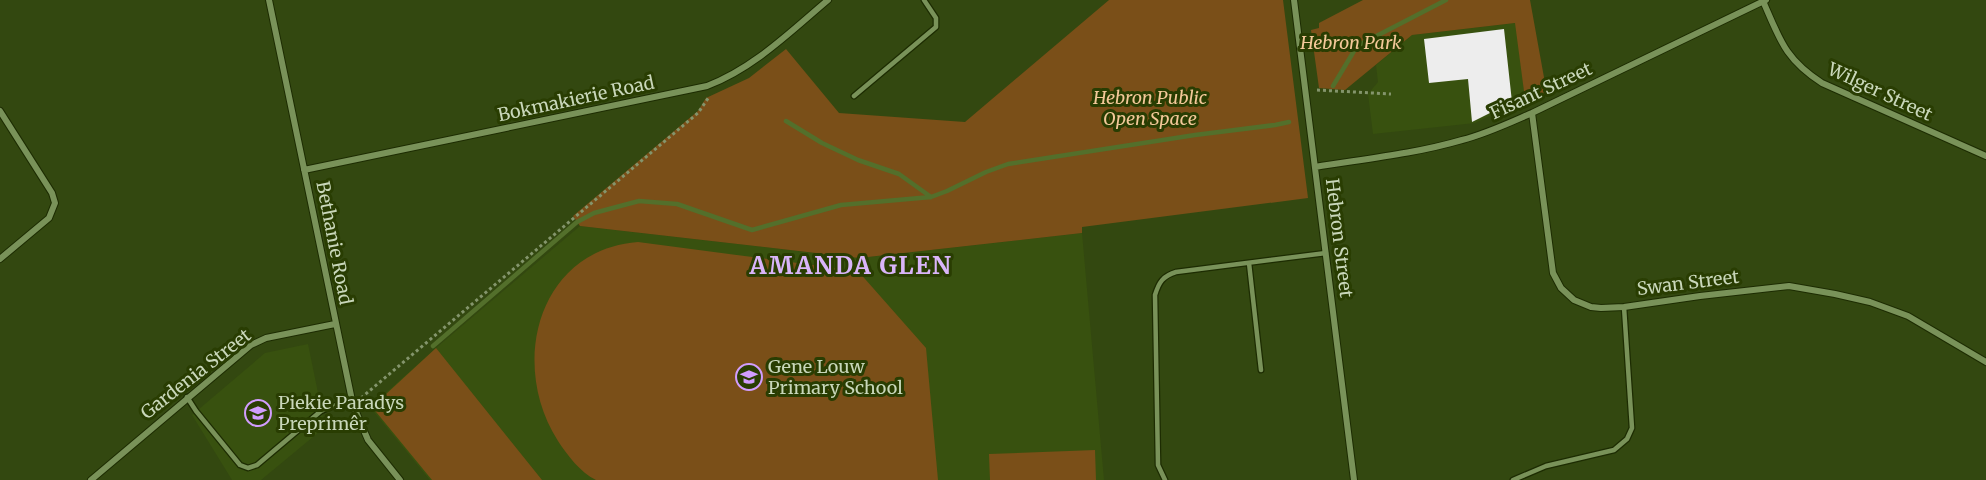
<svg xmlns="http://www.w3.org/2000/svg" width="1986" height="480" font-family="Merriweather,serif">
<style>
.built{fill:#38510f}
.green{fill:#7a4f18}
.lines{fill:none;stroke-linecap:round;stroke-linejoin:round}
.stream{stroke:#536f2b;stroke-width:4.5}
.building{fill:#ededed}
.lane-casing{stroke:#1d2c02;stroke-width:7}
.street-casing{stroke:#1d2c02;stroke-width:8}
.path{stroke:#84956c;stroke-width:3;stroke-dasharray:3 3;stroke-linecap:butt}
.lane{stroke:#799259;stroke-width:4.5}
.street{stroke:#799259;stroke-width:6}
.labels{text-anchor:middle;stroke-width:6;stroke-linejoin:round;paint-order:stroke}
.park-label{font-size:18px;font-style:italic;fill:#f4c899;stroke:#293d02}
.street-label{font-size:18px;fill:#c9d7ba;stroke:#293d02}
.poi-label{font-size:18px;fill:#c9d7ba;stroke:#293d02;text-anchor:start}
.district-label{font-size:24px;font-weight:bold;letter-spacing:1.5px;fill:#d9b5f9;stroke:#293d02}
</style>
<rect width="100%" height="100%" fill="#334810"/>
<path class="built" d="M1516,23L1525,99L1475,123L1373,134L1368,94L1378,82L1376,65L1412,35Z
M580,226L859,258L1082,233L1104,480H430L370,407L436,348Z
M308,344L325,427L261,480H232L192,415L265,353Z"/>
<path class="green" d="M1109,0H1283L1308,198L1082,227V233L859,258L580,226L573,216L698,111L706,98L749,78L786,49L839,113L965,122Z
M1363,0H1530L1547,94L1530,103L1525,99L1515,23L1412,35L1345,90L1319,88L1311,30L1319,28V23Z
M638,242L858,271L926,348L938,480H596C580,472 568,456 558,441C509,365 537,250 638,242Z
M436,348L542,480H432L372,407Z
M1095,450L1096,480H990L989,454Z"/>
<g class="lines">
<path class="stream" d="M1333,86L1357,46L1446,0
M786,121L822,143L858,160L899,174L931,197
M433,346L577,222L594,213L639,201L677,204L752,230L841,205L931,197L947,191L986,172L1008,164L1195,135L1275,125L1289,122"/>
</g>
<path class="building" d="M1504,29L1512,102L1472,122L1468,79L1429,83L1424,39Z"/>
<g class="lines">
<defs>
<path id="lane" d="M854,96L936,27V18L924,0
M1249,263L1261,370
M187,397L196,411L240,465L248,468L257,465L321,411L351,399
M1165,480L1158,465L1155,295C1159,282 1163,276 1176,272L1326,253
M1513,480L1546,466L1614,450L1627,439L1632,428L1624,307"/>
<path id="street" d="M269,0L353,405L368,440L400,480
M1294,0L1354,480
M1763,1C1780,40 1785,59 1822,83L1986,156
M0,111L52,193L55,203L49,218L0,259
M1532,113L1553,273L1561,288L1574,300L1591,307L1601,308L1624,307L1700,296L1789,286L1835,294L1870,302L1908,316L1986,362
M1315,167C1364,159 1414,154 1462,140C1486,134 1509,123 1532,113L1766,0
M304,170L707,86C754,68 790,32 828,0
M91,480L251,345L266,338L335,324"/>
</defs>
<use href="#lane" class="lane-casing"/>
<use href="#street" class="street-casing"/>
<path class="path" d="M1317,90L1391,94
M361,398L698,113L709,97"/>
<use href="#lane" class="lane"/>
<use href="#street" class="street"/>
</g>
<defs>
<symbol id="school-ring" viewBox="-11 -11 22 22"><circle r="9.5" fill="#293d02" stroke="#d19dfe" stroke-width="1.5"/><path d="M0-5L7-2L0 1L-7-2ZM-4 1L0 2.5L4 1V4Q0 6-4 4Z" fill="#d19dfe"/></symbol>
</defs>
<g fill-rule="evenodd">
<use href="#school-ring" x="734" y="362" width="30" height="30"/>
<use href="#school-ring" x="243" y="398" width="30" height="30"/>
</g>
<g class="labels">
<g class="park-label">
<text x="1351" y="49">Hebron Park</text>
<text x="1150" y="104">Hebron Public<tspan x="1150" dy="21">Open Space</tspan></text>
</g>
<g class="street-label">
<text transform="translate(1541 91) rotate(-25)" y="6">Fisant Street</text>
<text transform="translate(1880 92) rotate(25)" y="6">Wilger Street</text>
<text transform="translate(576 99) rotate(-12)" y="6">Bokmakierie Road</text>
<text transform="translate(1339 238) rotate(83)" y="6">Hebron Street</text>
<text transform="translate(334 243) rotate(79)" y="6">Bethanie Road</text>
<text transform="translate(1688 283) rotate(-7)" y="6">Swan Street</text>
<text transform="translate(196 374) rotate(-38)" y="6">Gardenia Street</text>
</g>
<g class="poi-label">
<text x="768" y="373">Gene Louw<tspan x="768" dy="21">Primary School</tspan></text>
<text x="278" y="409">Piekie Paradys<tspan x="278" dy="21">Preprimêr</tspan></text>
</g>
<g class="district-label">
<text x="851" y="274">AMANDA GLEN</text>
</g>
</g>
</svg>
